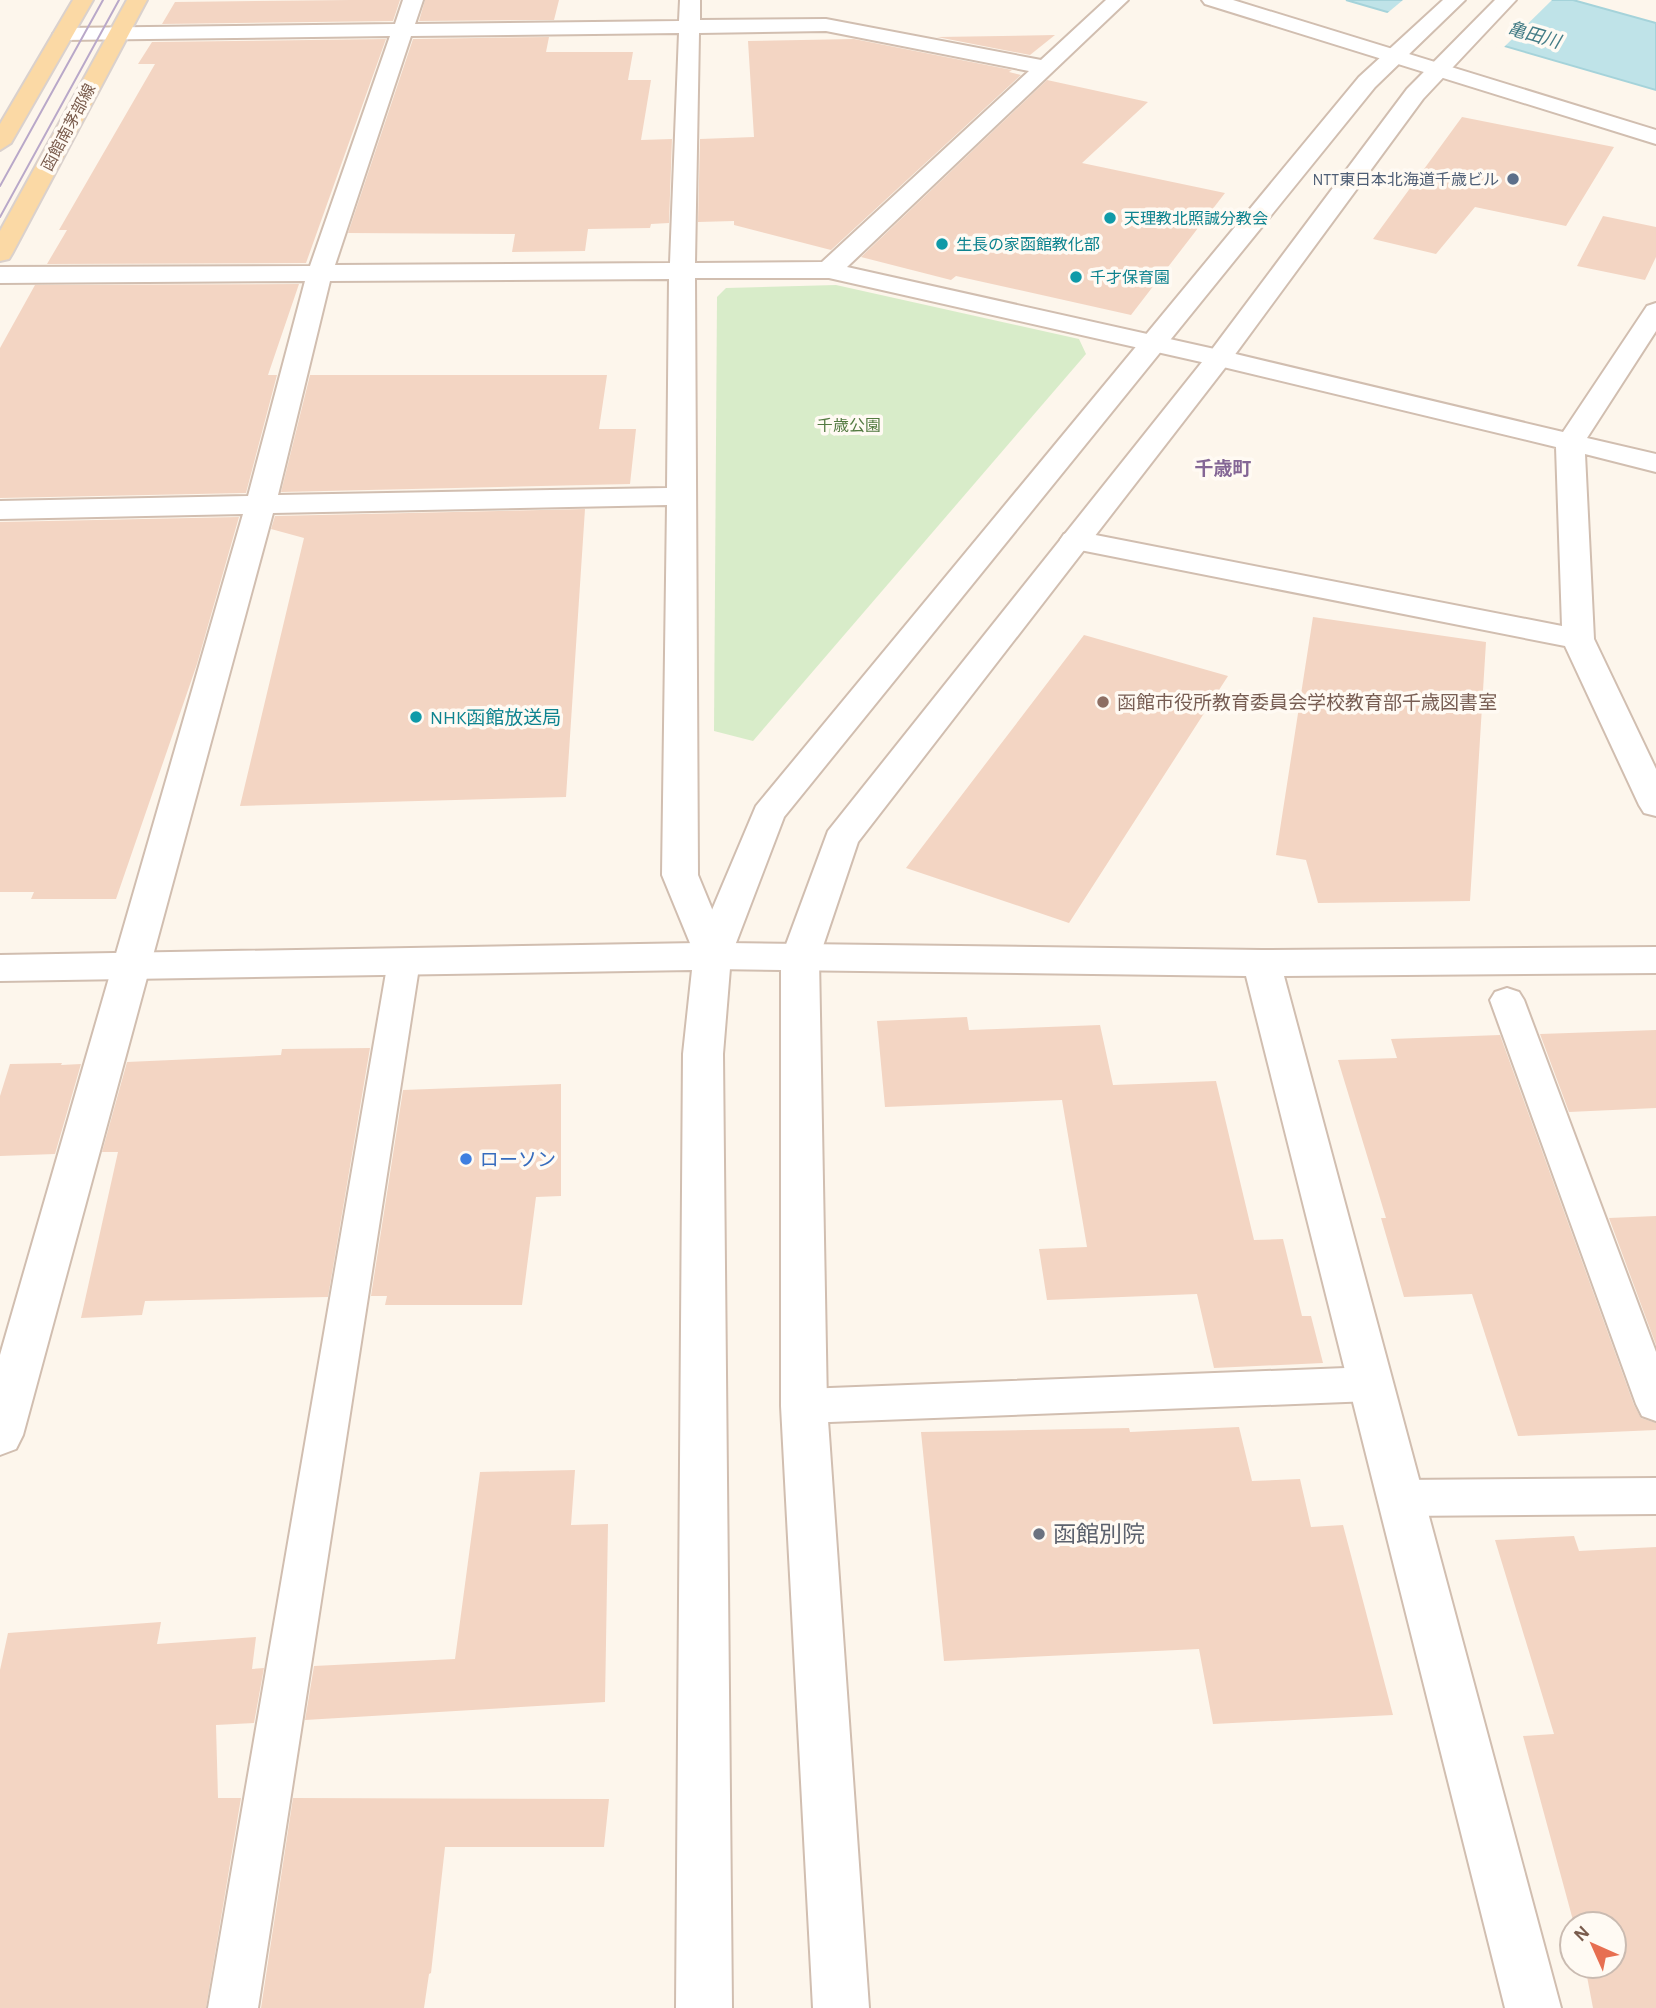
<svg xmlns="http://www.w3.org/2000/svg" width="1656" height="2008" font-family="'Alegreya Sans','Noto Sans JP',sans-serif">
<style>
.green{fill:#d8ecc9}
.water{fill:#bfe3e8;stroke:#a5d3da;stroke-width:2}
.pier{fill:#fdf6ec}
.building{fill:#f3d5c3}
.lines{fill:none;stroke-linecap:round;stroke-linejoin:round}
.service-casing{stroke:#d1beb0;stroke-width:4}
.minor-casing{stroke:#d1beb0;stroke-width:4}
.tertiary-casing{stroke:#d1beb0;stroke-width:4}
.primary-casing{stroke:#dad1cd;stroke-width:4}
.service{fill:#fff;fill-rule:evenodd}
.minor{fill:#fff;fill-rule:evenodd}
.tertiary{fill:#fff;fill-rule:evenodd}
.primary{fill:#fbd9a5;fill-rule:evenodd}
.tram{stroke:#b9a8c9;stroke-width:2}
.service-dot{fill:#5c6f8a;stroke:#fffaf3;stroke-width:2.5}
.culture-dot{fill:#0f9aa8;stroke:#fffaf3;stroke-width:2.5}
.education-dot{fill:#8d6e63;stroke:#fffaf3;stroke-width:2.5}
.shop-dot{fill:#3f7fe0;stroke:#fffaf3;stroke-width:2.5}
.worship-dot{fill:#6b7280;stroke:#fffaf3;stroke-width:2.5}
.labels{text-anchor:middle;stroke-width:7;stroke-linejoin:round;paint-order:stroke}
.far-street-label{font-size:16px;fill:#7a5c4d;stroke:#fffaf3}
.far-service-label{font-size:16px;fill:#4e5e75;stroke:#fffaf3;text-anchor:end}
.far-culture-label{font-size:16px;fill:#0d838f;stroke:#fffaf3;text-anchor:start}
.far-park-label{font-size:16px;fill:#537a41;stroke:#fffaf3}
.far-water-label{font-size:18px;font-style:italic;fill:#437c86;stroke:#fffaf3}
.far-quarter-label{font-size:19px;font-weight:bold;fill:#846695;stroke:#fffaf3}
.education-label{font-size:19px;fill:#785e54;stroke:#fffaf3;text-anchor:start}
.culture-label{font-size:19px;fill:#0d838f;stroke:#fffaf3;text-anchor:start}
.shop-label{font-size:19px;fill:#366cbe;stroke:#fffaf3;text-anchor:start}
.near-worship-label{font-size:23px;fill:#5b616d;stroke:#fffaf3;text-anchor:start}
</style>
<rect width="100%" height="100%" fill="#fdf6ec"/>
<path class="green" d="M836,285L1079,339L1086,354L753,741L714,731L717,297L726,288Z"/>
<path class="water" d="M1346,0H1573L1656,23V90Z"/>
<path class="pier" d="M1403,0H1552L1502,49L1385,15Z"/>
<path class="building" d="M350,0H400L393,21L162,24L175,2Z
M425,0H559L554,20L419,21Z
M1055,35L1030,55L937,37Z
M549,37L546,52H633L628,80H651L641,140L672,139L669,223L651,224L650,228L588,229L585,251L512,252L515,234L348,233L413,39Z
M386,39L306,263L47,264L67,230H59L155,64H138L152,42Z
M854,39L1012,70L1009,72L1021,75L831,250L734,225V221L698,222L700,139L754,137L748,41Z
M1047,80L1148,102L1082,163L1225,193L1131,315L956,276L951,280L861,257Z
M1462,117L1614,147L1566,226L1475,207L1436,254L1373,239Z
M1603,216L1656,227V257L1645,280L1577,266Z
M299,284L268,375H277L246,493L0,498V348L35,285Z
M310,375H607L599,429H636L630,484L281,492Z
M585,509L566,797L240,806L304,538L271,529L275,516Z
M239,517L197,664L116,899H31L34,892H0V522Z
M1313,617L1486,642L1470,901L1318,903L1306,860L1276,855Z
M1084,635L1228,676L1069,923L906,868Z
M967,1017L969,1030L1100,1025L1113,1085L1216,1081L1254,1240L1283,1239L1302,1316H1311L1323,1363L1214,1368L1197,1294L1047,1300L1039,1249L1087,1247L1062,1100L885,1107L877,1021Z
M1656,1030V1108L1569,1112L1540,1034Z
M1500,1035L1634,1405L1641,1418L1656,1423V1430L1518,1436L1472,1294L1404,1297L1381,1218H1386L1338,1060L1397,1058L1391,1039Z
M370,1048L328,1297L145,1301L142,1315L81,1318L118,1152H102L127,1062L281,1055L282,1049Z
M62,1063L61,1065L81,1064L55,1154L0,1156V1096L10,1064Z
M561,1084V1196L536,1197L522,1305H385L387,1296H371L403,1090Z
M1656,1216V1345L1609,1218Z
M1239,1427L1252,1481L1300,1479L1311,1527L1343,1525L1393,1715L1213,1724L1199,1649L944,1661L921,1432L1129,1428L1130,1432Z
M575,1470L571,1525L608,1524L605,1702L305,1720L314,1666L455,1659L480,1472Z
M1574,1536L1579,1551L1656,1547V2008H1593L1585,1966H1614V1924H1574L1523,1736L1554,1734L1495,1540Z
M161,1622L157,1644L256,1637L252,1669L264,1668L254,1723L216,1725L218,1798H241L206,2008H0V1670L8,1633Z
M293,1798L609,1799L604,1847H445L431,1973L429,1974L424,2008H261Z"/>
<g class="lines">
<defs>
<path id="service" d="M404,950L416,953L420,961L258,2008H208L388,961L392,953Z
M1507,988L1519,992L1524,1000L1656,1352V1421L1642,1416L1636,1404L1490,1000L1495,992Z
M1371,1367L1385,1372L1391,1384L1385,1396L1371,1401L804,1423L790,1418L784,1406L790,1394L804,1389Z
M1656,1478V1514L1399,1516L1385,1511L1378,1498L1385,1485L1399,1480Z"/>
<path id="minor" d="M403,0H423L415,24L679,21L680,0H700V20L826,19L1041,60L1106,0H1128L847,267L1219,350L1563,432L1647,306L1656,303V331L1587,438L1656,454V472L1585,454L1594,639L1656,769V816L1644,813L1639,805L1565,646L1075,549L1064,546L1060,540L1064,534L1075,531L1562,626L1556,447L1219,366L829,278H695L698,875L726,943L1262,950L1656,947V973L1284,976L1561,2008H1505L1246,976L712,969L699,965L662,875L667,505L273,513L23,1435L16,1449L0,1455V1355L243,514L0,519V501L248,496L305,281L0,283V267L310,266L390,36L63,40L53,34L63,28L395,24ZM826,31L1029,71L822,262L695,263L699,33ZM679,33L670,263L335,265L411,36ZM669,279L667,488L278,495L330,281Z
M1202,0H1233L1656,130V144L1205,4Z"/>
<path id="tertiary" d="M1443,0H1465L1375,87L784,817L731,956L723,1054L732,2008H676L683,1054L692,970L0,981V955L698,943L756,806L1359,77Z
M1495,0H1516L1423,99L1228,364L858,842L819,958L827,1406L869,2008H813L781,1406V958L828,831L1210,352L1407,89Z"/>
<path id="primary" d="M73,0H93L11,143L0,150V124Z
M127,0H147L12,254L9,259L0,261V231Z"/>
</defs>
<use href="#service" class="service-casing"/>
<use href="#minor" class="minor-casing"/>
<use href="#tertiary" class="tertiary-casing"/>
<use href="#primary" class="primary-casing"/>
<use href="#service" class="service"/>
<use href="#minor" class="minor"/>
<use href="#tertiary" class="tertiary"/>
<use href="#primary" class="primary"/>
<path class="tram" d="M0,186L103,0
M0,217L119,0"/>
</g>
<circle class="service-dot" cx="1513" cy="179" r="7"/>
<g class="culture-dot">
<circle cx="1110" cy="218" r="7"/>
<circle cx="942" cy="244" r="7"/>
<circle cx="1076" cy="277" r="7"/>
<circle cx="416" cy="717" r="7"/>
</g>
<circle class="education-dot" cx="1103" cy="702" r="7"/>
<circle class="shop-dot" cx="466" cy="1159" r="7"/>
<circle class="worship-dot" cx="1039" cy="1534" r="7"/>
<g class="labels">
<g class="far-street-label">
<text transform="translate(68 127) rotate(-62)" y="6">函館南茅部線</text>
</g>
<g class="far-service-label">
<text x="1499" y="185">NTT東日本北海道千歳ビル</text>
</g>
<g class="far-culture-label">
<text x="1124" y="224">天理教北照誠分教会</text>
<text x="956" y="250">生長の家函館教化部</text>
<text x="1090" y="283">千才保育園</text>
</g>
<g class="far-park-label">
<text x="849" y="431">千歳公園</text>
</g>
<g class="far-water-label">
<text transform="translate(1534 35) rotate(16)" y="6">亀田川</text>
</g>
<g class="far-quarter-label">
<text x="1223" y="475">千歳町</text>
</g>
<g class="education-label">
<text x="1117" y="709">函館市役所教育委員会学校教育部千歳図書室</text>
</g>
<g class="culture-label">
<text x="430" y="724">NHK函館放送局</text>
</g>
<g class="shop-label">
<text x="480" y="1166">ローソン</text>
</g>
<g class="near-worship-label">
<text x="1053" y="1542">函館別院</text>
</g>
</g>
<g transform="translate(1593 1945) rotate(315)"><circle r="33" fill="#fffaf3" stroke="#cabbb1" stroke-width="2"/>
<path d="M0-5L12 26L0 18L-12 26Z" fill="#e76f51"/>
<text y="-10" font-size="19" font-weight="bold" text-anchor="middle" fill="#7a5c4d">N</text>
</g>
</svg>
